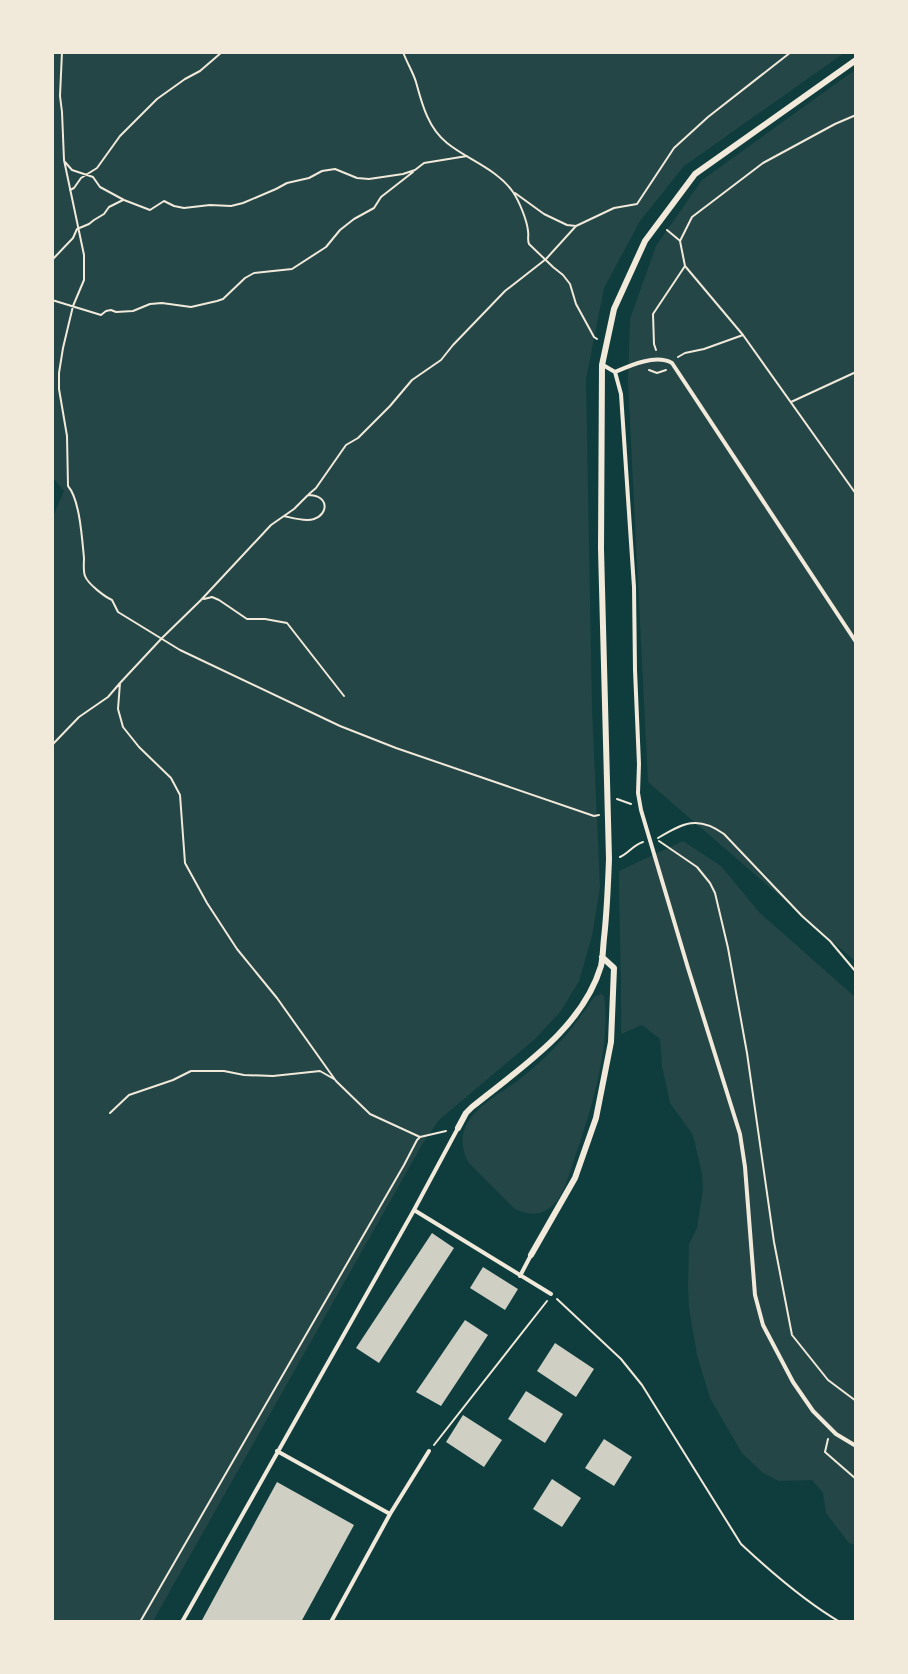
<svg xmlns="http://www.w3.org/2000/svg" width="908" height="1674" font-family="'Fira Sans Condensed',sans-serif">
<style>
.green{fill:#244646}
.building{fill:#cfcfc3}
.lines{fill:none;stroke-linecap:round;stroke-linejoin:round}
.path{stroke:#f1e9da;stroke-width:2}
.service{stroke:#f1e9da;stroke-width:4}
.minor{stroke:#f1e9da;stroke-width:6}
</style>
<rect width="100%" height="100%" fill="#0f3d3e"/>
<path class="green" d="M53,53H844L684,166L640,221L604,288L586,379L592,710L600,887L592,936L579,981L560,1012L535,1039L439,1120L423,1143L153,1621H53L52,519L64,491L53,478Z
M855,70V961L648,782L628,383L630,319L656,246L702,180Z
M683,841L721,866L759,912L855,997V1545L849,1543L826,1513L823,1493L812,1480L779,1481L763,1473L742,1453L710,1398L697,1355L689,1308L688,1287L689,1244L697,1228L703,1190L702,1174L693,1135L670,1103L662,1066L660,1039L642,1025L621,1034C622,980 619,926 619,871Z
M601,994L604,996C612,1044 589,1118 573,1163C568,1177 564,1195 553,1205C541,1216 529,1216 515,1209L469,1163C463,1153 460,1140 465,1128C475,1105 501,1094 520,1079C551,1054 572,1031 594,997Z"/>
<path class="building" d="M432,1233L454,1248L379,1363L356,1348Z
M483,1267L518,1289L505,1310L470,1288Z
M465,1320L488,1335L441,1406L416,1392Z
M555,1343L594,1369L576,1397L537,1371Z
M526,1391L563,1414L545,1443L508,1419Z
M463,1415L502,1440L484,1467L446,1442Z
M604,1439L632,1457L614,1486L585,1468Z
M552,1479L581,1498L562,1527L533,1509Z
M277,1482L354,1525L301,1622H201Z"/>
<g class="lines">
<path class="path" d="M62,52L60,96L62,112L64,160L84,255V280L73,306L63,348L59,373V389L67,436L68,486C80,500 82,539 84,558C84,563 83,571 85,576C88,584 105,597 112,600L118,612L180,650L340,726L396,748L594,816L599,815
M403,52C407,63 413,72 416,82C422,104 428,128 447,143C468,160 497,169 513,192C519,201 527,220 528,231C529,237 527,238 529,244L553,267L563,275L570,284L576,304L594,337L597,339
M65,162L72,170L93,177L100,187L124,200L150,210L164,201L174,206L184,208L210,205L231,206L243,203L276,189L287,183L309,178L322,171L335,169L357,178L369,179L403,174L415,170L424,163L467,156
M70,190L74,188L81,178L97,168L120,136L157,99L185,79L200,71L222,52
M515,193L544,214L567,225L576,226L614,208L637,204L674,148L708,117L791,52
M667,230L679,240
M52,260L73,238L77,229L89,224L94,220L104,214L109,207L123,200
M685,266L680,241L692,217L763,163L835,124L856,115
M52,300L101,315L106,311L111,310L116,312L133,311L150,304L162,303L191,307L217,301L223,299L245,278L254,273L292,269L326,247L340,230L354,219L374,208L381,197L413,172
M656,350L654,344L653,314L685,266L743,335L856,494
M678,357L685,353L704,349L743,335
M649,370L657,373L666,370
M791,402L856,372
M309,494L316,488L346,445L358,438L390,406L412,380L441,360L453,345L505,291L546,259L576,226
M284,516C293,518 305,522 314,519C329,514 329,495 308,495L294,509L271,525L201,600L162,638L120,683L118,709L123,727L139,747L171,778L180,795L185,863L207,903L237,949L277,998L336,1081L370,1114L420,1137
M204,599L212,597L219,600L247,619H265L287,623L344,696
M52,745L79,717L108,697L120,683
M617,799L631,804
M658,838C683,823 698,815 724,834L802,916L830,941L856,972
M659,841L697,867L710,883L715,893L728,948L747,1053L774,1242L792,1335L828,1380L856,1401
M620,857C629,853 633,845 643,842
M110,1113L129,1095L173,1080L191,1071H224L244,1075L273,1076L320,1071L334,1079
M557,1299L621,1359L642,1385L741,1544C771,1572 804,1601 840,1622
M828,1439L825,1452L856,1479
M434,1445L547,1301
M140,1622L404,1165L417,1140L420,1137L446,1131"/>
<path class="service" d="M603,365L615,372L621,394L634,587L635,670L639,764L638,793L641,810L688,968L740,1134L745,1167L755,1295L763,1325L793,1382L813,1411L836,1434L856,1446
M615,372C631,365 656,354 672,363L856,642
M414,1210L551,1294
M520,1276L531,1255
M277,1451L390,1514
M182,1622L414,1210L458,1128
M331,1622L390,1514L429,1451"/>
<path class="minor" d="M458,1128L466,1113L472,1107C520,1068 582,1029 601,966C603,957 603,947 604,938C607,912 608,886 609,859L601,549L602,365L614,309L645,241L695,174L856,60
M531,1255L575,1178L596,1118L611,1042L614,968L602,957"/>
</g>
<rect width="908" height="1674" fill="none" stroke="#f1e9da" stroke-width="108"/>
</svg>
